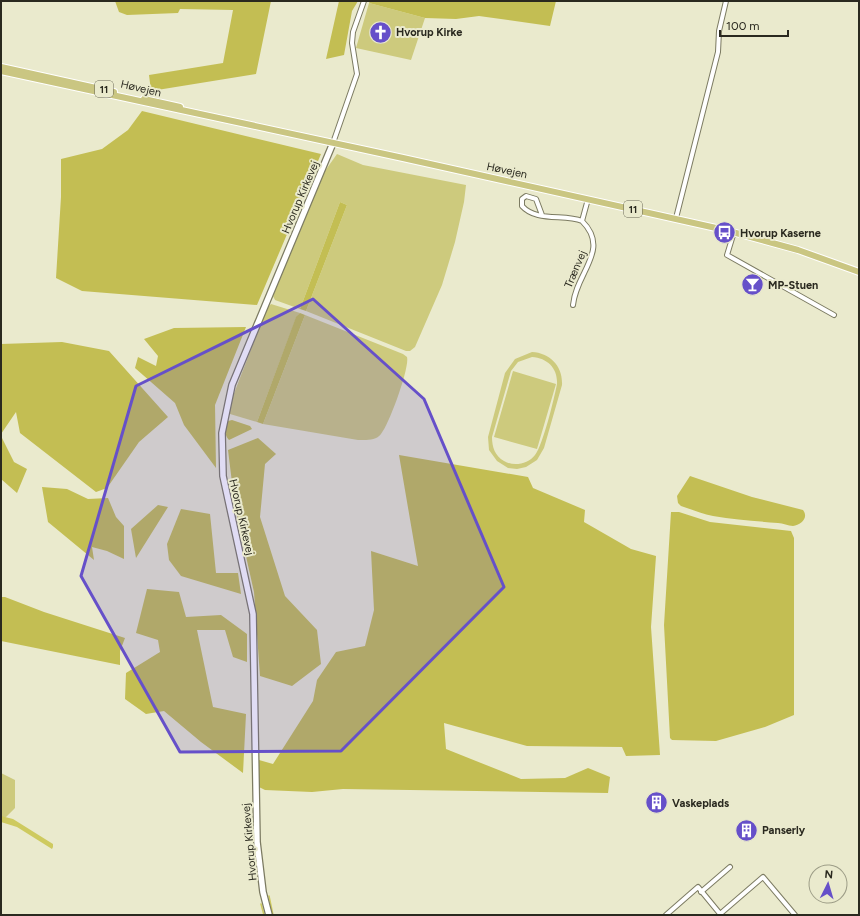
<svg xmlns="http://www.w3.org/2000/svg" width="860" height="916" font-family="Figtree,sans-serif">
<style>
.green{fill:#cdca7d;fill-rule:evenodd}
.forest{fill:#c3be53}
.water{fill:#ceca5f}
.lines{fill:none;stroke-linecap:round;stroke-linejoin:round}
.stream{stroke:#ceca5f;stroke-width:1.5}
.street-casing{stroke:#7c7b62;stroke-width:6}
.secondary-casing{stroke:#7c7b62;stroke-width:8}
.primary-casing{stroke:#fff;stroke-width:8}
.street{stroke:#fff;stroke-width:4}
.secondary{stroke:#fff;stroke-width:5.5}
.primary{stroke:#cac682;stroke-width:6}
.marked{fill:#6650c9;fill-opacity:0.2;stroke:#6650c9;stroke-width:3;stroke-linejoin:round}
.labels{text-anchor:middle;stroke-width:4;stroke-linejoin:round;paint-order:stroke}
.shield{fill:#eaeacd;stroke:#646353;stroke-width:1}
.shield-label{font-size:10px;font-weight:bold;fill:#2a291f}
.poi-label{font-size:11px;font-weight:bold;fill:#2a291f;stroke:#eaeacd;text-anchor:start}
.street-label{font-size:11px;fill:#2a291f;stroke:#eaeacd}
</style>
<rect width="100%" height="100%" fill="#eaeacd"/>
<path class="green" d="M369,3L425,18L411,60L356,48Z
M337,154L363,165L466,185L464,202L455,242L442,285L415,347L410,351H406L306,311L347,205L340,202L300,309L275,300L273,296L325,171Z
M271,304L300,313L296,318L257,422L230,414L228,409L267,308Z
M305,315L403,354L407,357C410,367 389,425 381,434C376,441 366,440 358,440L263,424Z
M532,352C550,353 563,366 562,385L544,448L537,460L526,467L517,469L508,468L497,461L489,450L488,437L505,373L515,359ZM532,357C548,358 558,369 557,384C554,399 543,445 535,455C528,464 514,467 504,461C495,456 492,447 492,437L511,371L518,362Z
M513,371L556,384L537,449L494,437Z
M1,773L15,780V808L1,822Z"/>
<path class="forest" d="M115,1H271L256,74L151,91L149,75L223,63L233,10L180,9L178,13L127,15L119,12Z
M339,1H358L352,11L344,55L326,59Z
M370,1H556L550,26L479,16L456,19L425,18L369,3Z
M142,111L321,154L257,305L82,291L56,278L61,197V159L102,149L128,130Z
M340,202L347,205L306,311L300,309Z
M300,313L305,315L263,424L257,422L296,317Z
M246,327L215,405L216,468L184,425L175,403L135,368L138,357L156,366L158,356L144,339L174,328Z
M62,342L109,351L168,417L139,442L107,488L96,492L20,433L16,412L1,434V344Z
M232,420L250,426L252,429L229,440C224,435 225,427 228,421Z
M1,436L14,462L27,469L17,493L1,479Z
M258,438L276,454L265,464L260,517L285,596L317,630L321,664L292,686L260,676L254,592L235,507L228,450Z
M399,455L528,477L533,488L585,510L584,522L631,549L656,556L651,627L660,755L626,756L622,747L527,746L444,723L446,749L521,779L565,778L588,768L610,777L608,793L343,789L312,792L265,790L259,787V760L273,764L313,701L317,680L336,652L365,646L374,610L371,551L418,566Z
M690,476L752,497L803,510C809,518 801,525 793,526C788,526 783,523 778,523C756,521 735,520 713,516C702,514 691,509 681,506L678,503L677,496Z
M42,487L67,489L88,499L108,498L116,517L124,526V559L107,551L92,547L94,560L48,522Z
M158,505L168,507L136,558L131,529Z
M181,509L210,514L216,573H238L241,594L181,576L169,560L167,544Z
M671,512H679L710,522L791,531L794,538V715L765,727L716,741L672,740L670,738L664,625Z
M147,589L179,592L186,617L221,615L247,634V662L233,657L225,630H197L213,707L246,714L243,773L201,742L164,711L146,714L125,699L126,673L160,652L158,640L136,633Z
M1,597H5L44,612L125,638L120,651V665L1,641Z"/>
<path class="water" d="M1,816L13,819L53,844V847L52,849L17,827L1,822Z"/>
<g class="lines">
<path class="stream" d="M269,896L273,915
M261,904L264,915"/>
<defs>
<path id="street" d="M333,143L357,74L352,43L353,32L364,1
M542,215L536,199L526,196L522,199V206C536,222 564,214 582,221C611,250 576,272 573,305
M676,218L718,52L719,31L726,1
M582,221L588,199
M734,232L727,255L834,315
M701,892L730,867
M720,914L763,877L795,915
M666,915L698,887L721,915"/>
<path id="secondary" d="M269,915L263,892L257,842L253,614L223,476L222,433L232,385L333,143"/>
<path id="primary" d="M1,67L114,92
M1,71L403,158L725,230L798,250L859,272
M144,99L180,107"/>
</defs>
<use href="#street" class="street-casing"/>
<use href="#secondary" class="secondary-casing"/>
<use href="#primary" class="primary-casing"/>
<use href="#street" class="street"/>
<use href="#secondary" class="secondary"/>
<use href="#primary" class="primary"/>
</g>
<path class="marked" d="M313,299L424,399L504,587L341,751L180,752L81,576L136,386Z"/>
<defs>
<symbol id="church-disc" viewBox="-11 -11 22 22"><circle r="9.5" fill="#6650c9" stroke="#eaeacd"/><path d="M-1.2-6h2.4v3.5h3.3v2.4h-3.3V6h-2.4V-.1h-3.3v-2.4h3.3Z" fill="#fff"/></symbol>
<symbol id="bus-disc" viewBox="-11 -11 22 22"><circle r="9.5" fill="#6650c9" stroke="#eaeacd"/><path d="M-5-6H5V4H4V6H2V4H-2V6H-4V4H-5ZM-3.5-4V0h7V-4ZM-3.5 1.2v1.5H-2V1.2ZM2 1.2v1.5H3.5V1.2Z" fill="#fff"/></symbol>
<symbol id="bar-disc" viewBox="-11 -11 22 22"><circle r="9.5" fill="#6650c9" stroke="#eaeacd"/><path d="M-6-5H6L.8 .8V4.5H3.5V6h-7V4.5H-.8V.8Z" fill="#fff"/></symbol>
<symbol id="building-disc" viewBox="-11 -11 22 22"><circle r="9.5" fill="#6650c9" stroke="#eaeacd"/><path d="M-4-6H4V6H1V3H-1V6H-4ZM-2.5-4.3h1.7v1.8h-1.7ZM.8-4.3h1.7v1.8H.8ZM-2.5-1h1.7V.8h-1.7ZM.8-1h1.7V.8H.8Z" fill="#fff"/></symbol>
</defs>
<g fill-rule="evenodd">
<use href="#church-disc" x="368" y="20" width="25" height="25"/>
<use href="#bus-disc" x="712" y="220" width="25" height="25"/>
<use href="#bar-disc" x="740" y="272" width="25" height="25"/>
<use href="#building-disc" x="644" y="790" width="25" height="25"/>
<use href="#building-disc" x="734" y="818" width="25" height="25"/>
</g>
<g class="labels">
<g class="shield">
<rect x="95" y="81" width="18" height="16" rx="3"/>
<rect x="624" y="201" width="18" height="16" rx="3"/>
</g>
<g class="shield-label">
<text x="104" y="93">11</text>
<text x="633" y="213">11</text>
</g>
<g class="poi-label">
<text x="396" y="36">Hvorup Kirke</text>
<text x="740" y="237">Hvorup Kaserne</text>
<text x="768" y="289">MP-Stuen</text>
<text x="672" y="807">Vaskeplads</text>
<text x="762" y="834">Panserly</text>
</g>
<g class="street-label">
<text transform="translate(141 88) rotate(13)" y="4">Høvejen</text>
<text transform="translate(507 170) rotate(12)" y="4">Høvejen</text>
<text transform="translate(300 197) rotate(-67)" y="4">Hvorup Kirkevej</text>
<text transform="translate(575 269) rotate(-67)" y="4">Trænvej</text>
<text transform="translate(242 517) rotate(77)" y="4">Hvorup Kirkevej</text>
<text transform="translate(249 842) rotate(-95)" y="4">Hvorup Kirkevej</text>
</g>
</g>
<rect width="860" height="916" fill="none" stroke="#2a291f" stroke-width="4"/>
<g transform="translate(828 884) rotate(5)"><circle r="19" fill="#eaeacd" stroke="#9d9d87"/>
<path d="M0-3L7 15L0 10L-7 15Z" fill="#6650c9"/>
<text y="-6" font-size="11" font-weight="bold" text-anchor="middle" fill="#2a291f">N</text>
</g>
<path d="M720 30v6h68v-6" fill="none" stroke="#2a291f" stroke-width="2"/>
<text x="726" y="30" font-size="12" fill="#2a291f" stroke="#eaeacd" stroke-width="3" paint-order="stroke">100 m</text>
</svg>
